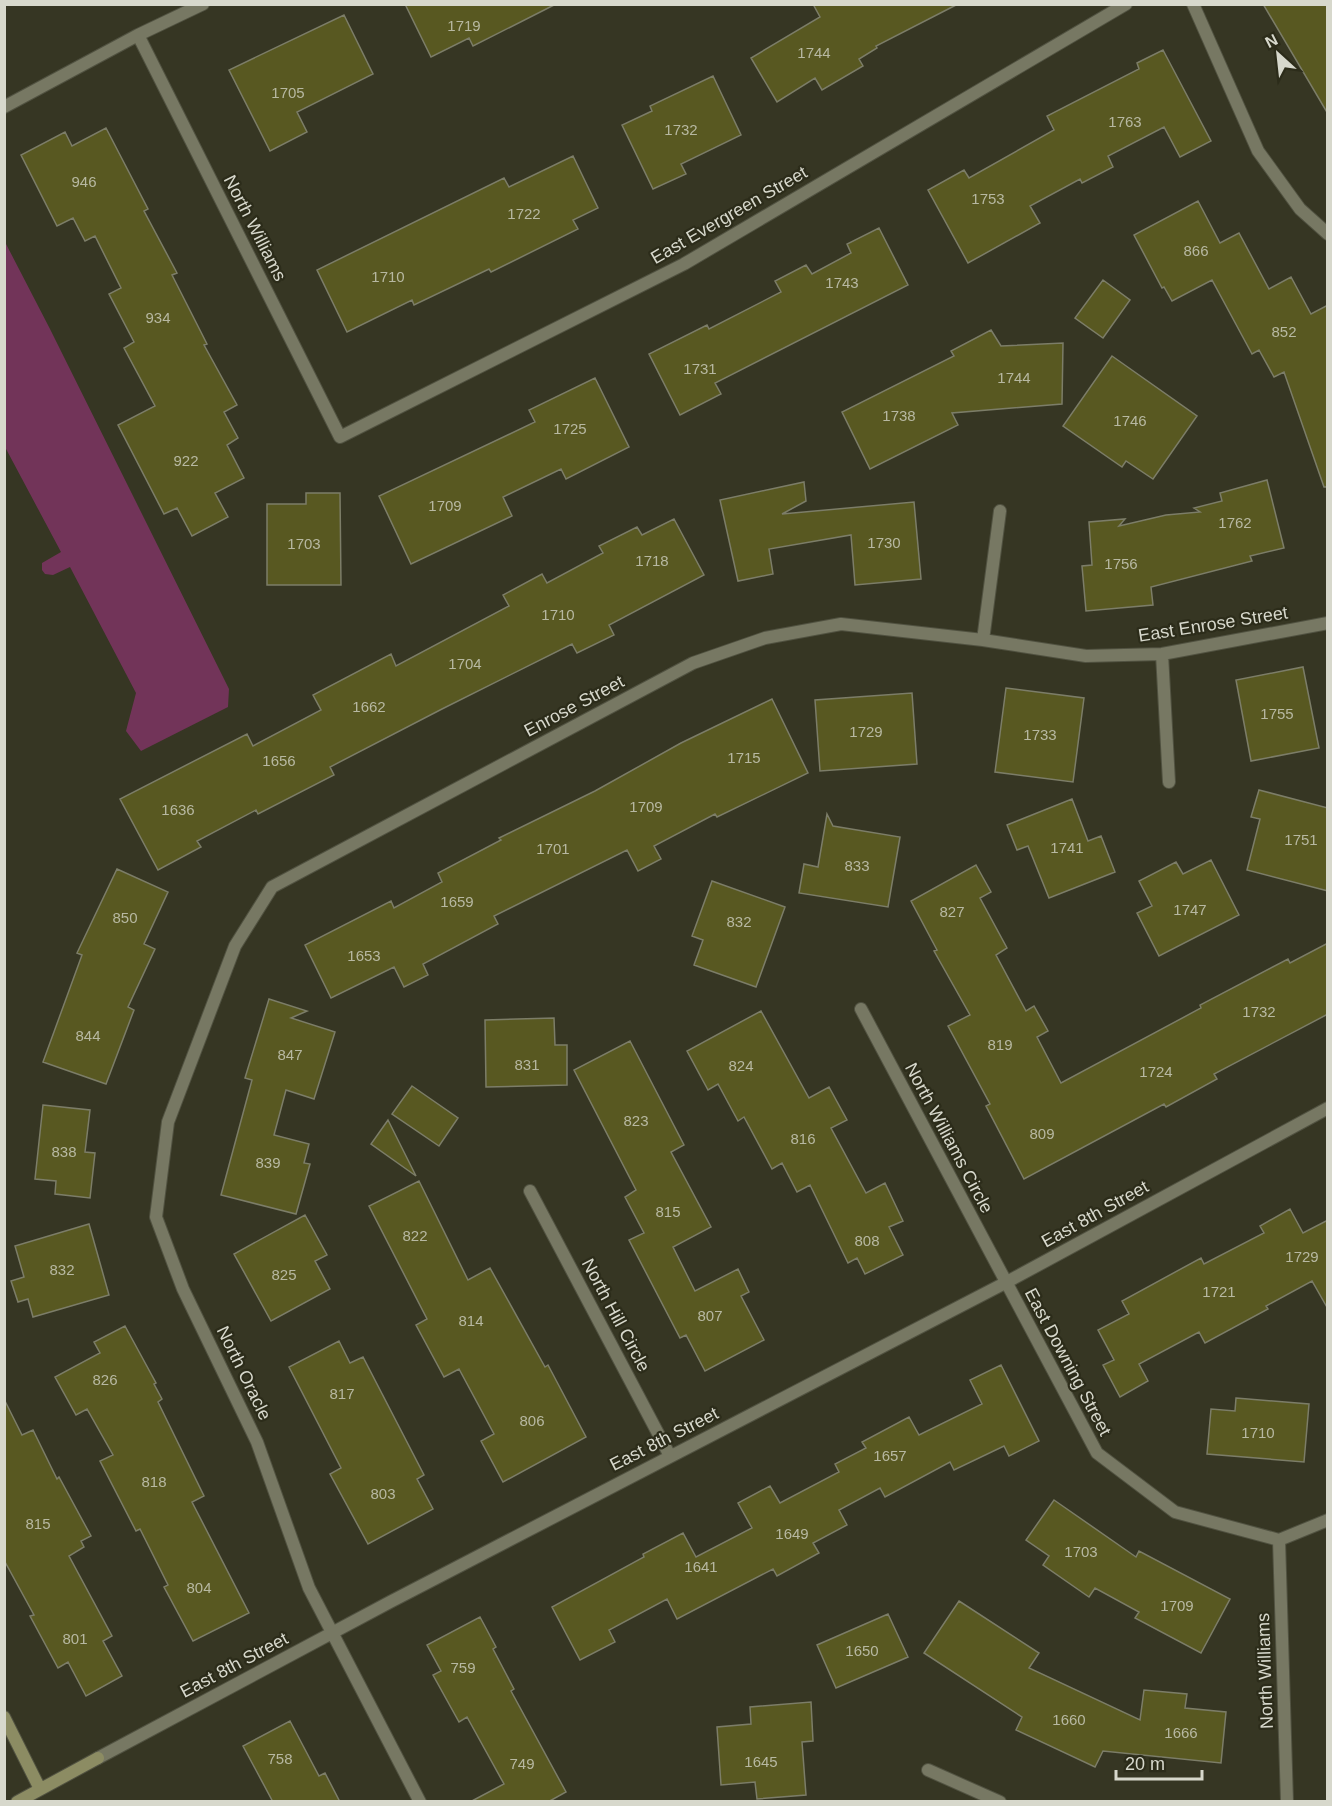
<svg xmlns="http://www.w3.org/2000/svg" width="1332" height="1806" font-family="Arial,sans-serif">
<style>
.green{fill:#723459}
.building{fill:#585821;stroke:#7c7d68;stroke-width:1.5}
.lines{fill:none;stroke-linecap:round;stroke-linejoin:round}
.street-casing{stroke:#515241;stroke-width:14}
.secondary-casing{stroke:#515241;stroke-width:14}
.street{stroke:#777863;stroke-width:12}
.secondary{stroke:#8c8c63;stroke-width:12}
.labels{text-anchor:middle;stroke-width:4.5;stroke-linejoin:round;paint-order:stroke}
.number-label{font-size:15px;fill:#b7b8a1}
.street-label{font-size:18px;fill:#d7d8cc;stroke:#2c2c1a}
</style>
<rect width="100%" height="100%" fill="#363623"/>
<path class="green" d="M5,242L50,329L229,689L228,707L141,751L126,731L136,693L70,567L53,575L45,574L42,570V563L61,552L5,447Z"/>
<path class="building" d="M405,4H556L473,46L469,38L431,57Z
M813,4H958L876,46L877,48L859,59L863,66L822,90L815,78L777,102L751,58L820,17Z
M1263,4H1328V114Z
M344,15L373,74L297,112L307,132L270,151L229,70Z
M1163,50L1211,141L1180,157L1164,127L1108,156L1113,167L1082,183L1080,179L1030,206L1040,223L968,263L928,190L964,170L969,178L1054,130L1047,116L1139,69L1137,63Z
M713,76L741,135L681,164L686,174L653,189L622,125L652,111L650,106Z
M106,128L148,209L144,211L177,273L172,275L207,344L204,345L237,405L224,412L238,438L227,445L244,478L215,493L228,517L192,536L177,508L164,514L118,425L155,406L124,348L134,342L109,294L121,288L95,236L85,241L73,218L57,226L21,155L65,132L72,146Z
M573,156L598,208L573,220L578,229L491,272L489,269L414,305L412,300L347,332L317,270L504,178L509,187Z
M1198,201L1220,243L1239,233L1269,289L1291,277L1311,314L1328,305V487H1324L1284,372L1274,377L1259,350L1252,354L1212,280L1172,301L1164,287L1162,288L1134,235Z
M879,228L908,285L715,383L721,394L680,415L649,354L707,325L709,329L781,292L775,281L806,265L812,274L851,253L847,244Z
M1103,280L1130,300L1103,338L1075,318Z
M991,330L1001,346L1063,343L1062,404L952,413L958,425L870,469L842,412L954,356L951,351Z
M1112,356L1197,416L1153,479L1126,461L1122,467L1063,426Z
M595,378L629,447L566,479L561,469L503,497L512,516L411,564L379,496L535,422L529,410Z
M1267,480L1284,548L1250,556L1252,561L1151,587L1153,605L1086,611L1082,566L1092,565L1089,522L1125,519L1119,526L1166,515L1200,512L1194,508L1222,501L1220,493Z
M804,482L806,501L782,514L914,502L921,579L855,585L851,535L769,549L773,574L738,581L720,500Z
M306,493H340L341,585H267V504H306Z
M674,519L704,575L609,625L614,635L577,653L572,644L442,709L330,767L334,775L258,814L256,810L197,841L201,847L158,870L120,799L247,734L253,746L321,710L313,695L391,654L396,666L509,606L503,595L542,574L547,583L603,553L599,546L637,527L642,535Z
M1303,667L1319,748L1251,761L1236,680Z
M1006,688L1084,698L1073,782L995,772Z
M912,693L917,764L820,771L815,700Z
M772,699L808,773L717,817L715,814L654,846L661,859L638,871L627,850L494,916L498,924L423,964L428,975L404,987L394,967L331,998L305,945L391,901L394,908L442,882L438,873L501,840L499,838L595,791L681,743Z
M1259,790L1328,808V891L1247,870L1260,819L1251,817Z
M1072,799L1088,841L1101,836L1115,872L1049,898L1028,846L1017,850L1007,825Z
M827,814L833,826L900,837L888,907L799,893L804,864L818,867Z
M1211,860L1239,915L1159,956L1137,913L1152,906L1139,881L1176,862L1183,874Z
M976,865L991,892L980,898L1007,948L996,955L1026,1011L1034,1006L1048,1031L1037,1037L1061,1083L1201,1008L1200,1005L1288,959L1290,963L1328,943V1014L1214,1074L1217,1079L1166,1107L1164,1104L1024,1179L986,1106L990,1104L948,1026L970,1015L934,951L937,950L911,901Z
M117,869L168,892L144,944L155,949L128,1007L134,1010L106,1084L43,1062L82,955L77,953Z
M712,881L785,907L756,987L694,965L703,940L692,936Z
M269,999L307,1011L291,1018L335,1032L314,1099L286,1090L274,1135L309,1144L304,1163L310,1164L296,1214L221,1195L252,1080L245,1078Z
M761,1011L809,1098L829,1087L847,1120L831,1128L866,1193L885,1183L903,1221L889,1227L903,1255L865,1274L857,1258L848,1263L810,1185L797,1192L782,1163L772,1169L744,1117L738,1121L718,1084L708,1090L687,1051Z
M554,1018L555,1045H567V1085L486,1087L485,1020Z
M630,1041L684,1145L671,1152L711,1227L673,1247L695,1291L738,1269L749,1292L741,1296L764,1340L705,1371L686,1335L680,1338L629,1240L644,1233L625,1197L636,1190L574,1070Z
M412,1086L458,1118L439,1146L392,1114Z
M43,1105L90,1110L85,1152L95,1153L90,1198L55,1194L56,1181L35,1179Z
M388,1120L416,1176L371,1144Z
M419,1181L468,1280L490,1268L545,1367L548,1365L586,1437L503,1482L481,1441L494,1434L459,1369L444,1377L416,1325L427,1319L369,1206Z
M1290,1209L1303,1233L1328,1220V1309L1312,1281L1266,1306L1268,1309L1205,1343L1199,1332L1139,1364L1148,1381L1120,1397L1103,1365L1114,1360L1098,1330L1129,1314L1122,1301L1201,1258L1204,1264L1264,1233L1260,1226Z
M305,1215L327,1255L315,1261L330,1289L271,1321L234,1254Z
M89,1224L109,1295L33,1317L28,1299L18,1302L11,1281L24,1277L15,1246Z
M125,1326L156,1383L154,1384L162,1399L158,1402L204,1496L192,1502L249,1613L193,1641L164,1587L168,1585L140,1529L136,1531L100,1461L113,1455L87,1409L76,1415L55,1377L100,1353L94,1342Z
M339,1341L350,1363L363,1357L424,1475L417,1479L433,1509L368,1544L330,1474L341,1468L289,1367Z
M1001,1365L1039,1441L1009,1456L1004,1446L954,1470L950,1462L885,1497L880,1488L839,1510L847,1525L813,1543L819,1553L777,1576L773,1569L677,1619L667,1599L609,1630L615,1642L580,1660L552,1607L644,1557L643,1554L683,1533L696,1557L752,1528L738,1503L770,1486L780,1503L839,1472L835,1464L866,1448L862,1442L909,1417L919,1435L982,1404L970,1380Z
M1236,1398L1309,1404L1304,1462L1207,1454L1211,1409L1235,1411Z
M4,1399L22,1435L33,1430L57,1479L59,1477L91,1536L81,1541L84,1547L69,1556L112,1636L103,1641L122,1676L86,1696L68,1662L58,1668L30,1616L34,1615L4,1560Z
M1054,1500L1136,1557L1139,1551L1230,1599L1201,1653L1135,1618L1139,1612L1095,1588L1089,1597L1043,1565L1049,1556L1026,1540Z
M959,1601L1039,1653L1029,1668L1140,1720L1144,1690L1187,1694L1185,1708L1226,1712L1221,1763L1103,1751L1095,1767L1016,1730L1022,1717L924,1653Z
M888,1614L908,1657L836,1688L817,1645Z
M480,1617L496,1647L493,1649L514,1689L511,1691L566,1792L548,1802H470L504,1784L467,1717L459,1722L433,1675L441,1671L427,1645Z
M811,1702L813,1741L802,1742L806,1795L757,1799L755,1782L721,1785L717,1727L751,1724L750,1707Z
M290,1721L319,1776L325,1773L340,1802H273L243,1746Z"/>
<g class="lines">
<defs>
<path id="street" d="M1193,4L1258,151L1300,209L1328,234
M138,35L340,437L684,264L1126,4
M4,107L138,35L203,4
M983,640L1000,511
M1162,654L1169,782
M861,1009L1097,1453L1175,1512L1279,1540L1328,1520
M530,1191L670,1456
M1279,1540L1287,1802
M98,1758L390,1602L1005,1283L1328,1108
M928,1770L1000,1802
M420,1802L309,1588L257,1442L183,1289L156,1217L168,1122L235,946L272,887L693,663L765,638L841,624L983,640L1086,656L1162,654L1328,623"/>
<path id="secondary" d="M4,1717L40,1789
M17,1802L98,1758"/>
</defs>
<use href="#street" class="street-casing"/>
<use href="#secondary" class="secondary-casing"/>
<use href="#street" class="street"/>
<use href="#secondary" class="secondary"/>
</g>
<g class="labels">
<g class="number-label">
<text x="464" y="31">1719</text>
<text x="814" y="58">1744</text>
<text x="288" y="98">1705</text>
<text x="1125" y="127">1763</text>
<text x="681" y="135">1732</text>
<text x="84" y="187">946</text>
<text x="988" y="204">1753</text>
<text x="524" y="219">1722</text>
<text x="1196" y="256">866</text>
<text x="388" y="282">1710</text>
<text x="842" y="288">1743</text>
<text x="158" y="323">934</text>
<text x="1284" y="337">852</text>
<text x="700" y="374">1731</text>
<text x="1014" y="383">1744</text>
<text x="899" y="421">1738</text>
<text x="1130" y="426">1746</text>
<text x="570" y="434">1725</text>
<text x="186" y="466">922</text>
<text x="445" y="511">1709</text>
<text x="1235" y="528">1762</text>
<text x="884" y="548">1730</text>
<text x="304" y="549">1703</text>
<text x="652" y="566">1718</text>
<text x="1121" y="569">1756</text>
<text x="558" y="620">1710</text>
<text x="465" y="669">1704</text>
<text x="369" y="712">1662</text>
<text x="1277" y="719">1755</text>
<text x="866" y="737">1729</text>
<text x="1040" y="740">1733</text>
<text x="744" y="763">1715</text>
<text x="279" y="766">1656</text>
<text x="646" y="812">1709</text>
<text x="178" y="815">1636</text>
<text x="1301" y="845">1751</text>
<text x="1067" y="853">1741</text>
<text x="553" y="854">1701</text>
<text x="857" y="871">833</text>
<text x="457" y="907">1659</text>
<text x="1190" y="915">1747</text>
<text x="952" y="917">827</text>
<text x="125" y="923">850</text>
<text x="739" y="927">832</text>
<text x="364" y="961">1653</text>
<text x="1259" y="1017">1732</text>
<text x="88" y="1041">844</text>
<text x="1000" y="1050">819</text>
<text x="290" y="1060">847</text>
<text x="527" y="1070">831</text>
<text x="741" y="1071">824</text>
<text x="1156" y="1077">1724</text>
<text x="636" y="1126">823</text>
<text x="1042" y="1139">809</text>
<text x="803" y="1144">816</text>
<text x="64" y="1157">838</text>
<text x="268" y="1168">839</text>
<text x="668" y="1217">815</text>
<text x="415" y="1241">822</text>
<text x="867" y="1246">808</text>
<text x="1302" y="1262">1729</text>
<text x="62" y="1275">832</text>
<text x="284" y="1280">825</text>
<text x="1219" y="1297">1721</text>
<text x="710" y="1321">807</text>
<text x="471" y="1326">814</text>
<text x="105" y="1385">826</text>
<text x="342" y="1399">817</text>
<text x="532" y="1426">806</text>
<text x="1258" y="1438">1710</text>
<text x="890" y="1461">1657</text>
<text x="154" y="1487">818</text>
<text x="383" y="1499">803</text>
<text x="38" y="1529">815</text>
<text x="792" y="1539">1649</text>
<text x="1081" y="1557">1703</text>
<text x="701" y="1572">1641</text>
<text x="199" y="1593">804</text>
<text x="1177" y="1611">1709</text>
<text x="75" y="1644">801</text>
<text x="862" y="1656">1650</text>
<text x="463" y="1673">759</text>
<text x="1069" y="1725">1660</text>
<text x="1181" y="1738">1666</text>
<text x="280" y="1764">758</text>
<text x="761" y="1767">1645</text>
<text x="522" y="1769">749</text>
</g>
<g class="street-label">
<text transform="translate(729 215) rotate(-30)" y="6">East Evergreen Street</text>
<text transform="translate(255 228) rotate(63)" y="6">North Williams</text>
<text transform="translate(1213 624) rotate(-9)" y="6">East Enrose Street</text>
<text transform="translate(574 706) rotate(-28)" y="6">Enrose Street</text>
<text transform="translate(949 1138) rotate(62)" y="6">North Williams Circle</text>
<text transform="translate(1095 1214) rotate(-29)" y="6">East 8th Street</text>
<text transform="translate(616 1315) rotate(62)" y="6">North Hill Circle</text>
<text transform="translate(1068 1362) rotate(62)" y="6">East Downing Street</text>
<text transform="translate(244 1373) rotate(64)" y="6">North Oracle</text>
<text transform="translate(664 1439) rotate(-27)" y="6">East 8th Street</text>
<text transform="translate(234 1665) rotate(-28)" y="6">East 8th Street</text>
<text transform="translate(1265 1671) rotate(-92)" y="6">North Williams</text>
</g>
</g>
<rect width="1332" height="1806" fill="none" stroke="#d7d8cc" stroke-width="12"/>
<g transform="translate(1278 54) rotate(333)" stroke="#2c2c1a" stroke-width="4.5" paint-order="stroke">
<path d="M0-4.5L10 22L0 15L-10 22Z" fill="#d7d8cc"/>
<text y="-9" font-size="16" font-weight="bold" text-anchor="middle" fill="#d7d8cc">N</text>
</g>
<path d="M1116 1770v9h86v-9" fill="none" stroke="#d7d8cc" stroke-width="3"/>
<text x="1125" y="1770" font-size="18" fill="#d7d8cc" stroke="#2c2c1a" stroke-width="4.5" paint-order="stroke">20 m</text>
</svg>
